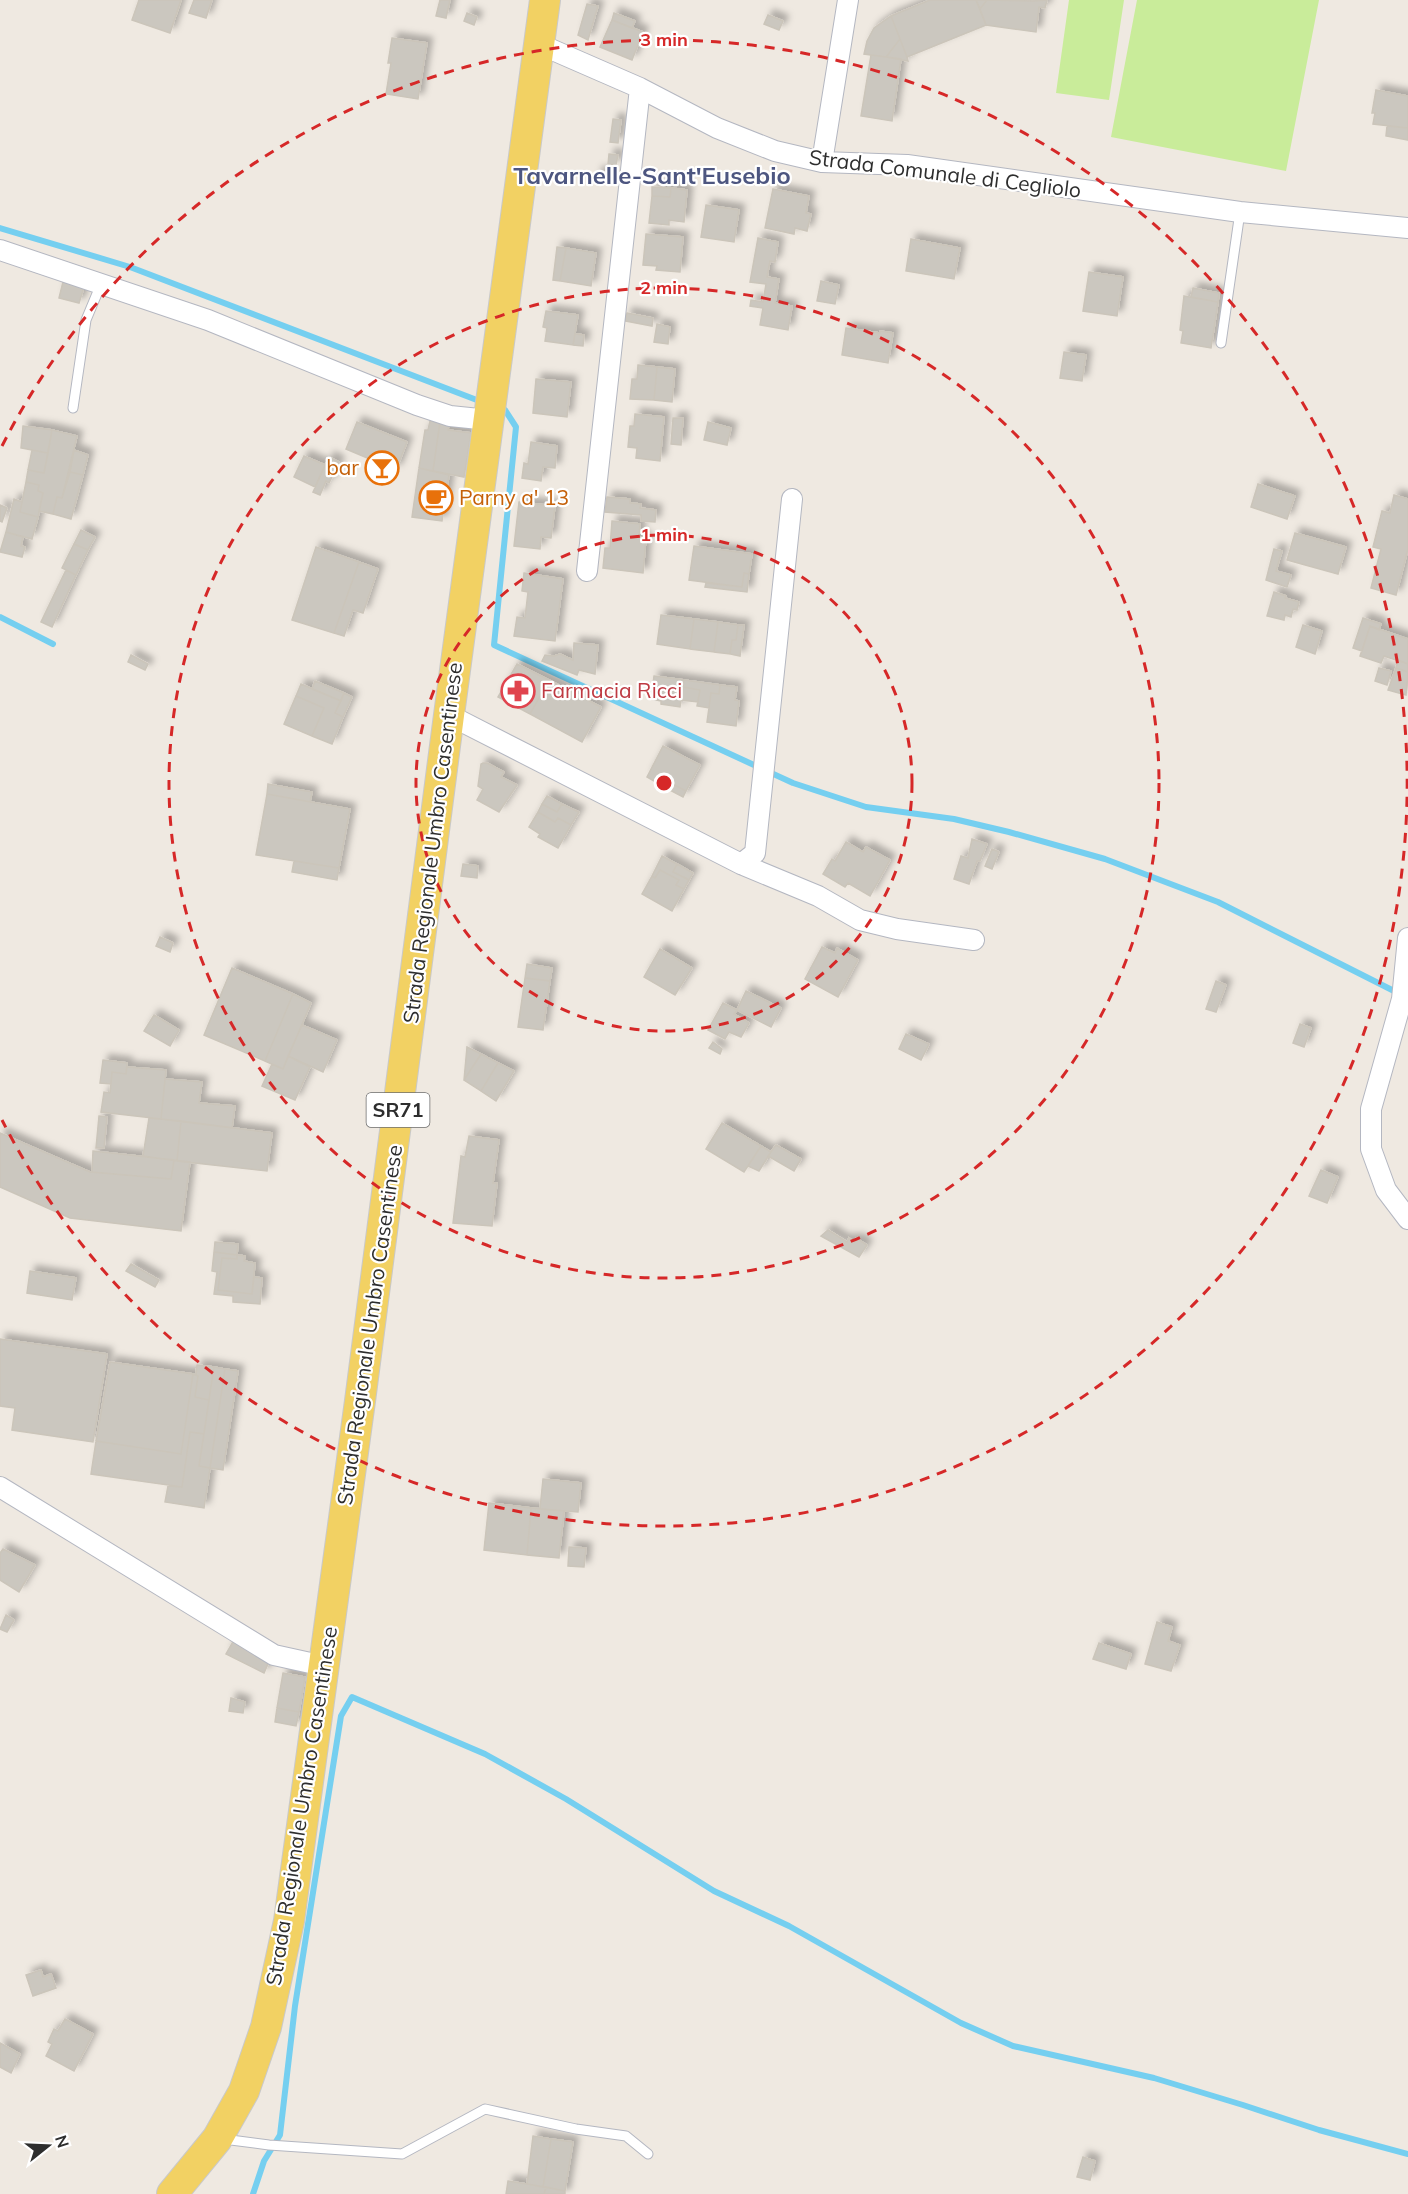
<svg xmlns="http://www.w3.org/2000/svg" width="1408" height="2194" font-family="Mulish,sans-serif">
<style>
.pitch{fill:#c9ec9a}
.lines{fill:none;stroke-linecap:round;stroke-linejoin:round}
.stream{stroke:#75cff0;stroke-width:6}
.building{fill:#cbc7bf;stroke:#cbc5ba;stroke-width:1.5;filter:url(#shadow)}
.service-casing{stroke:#b4b7c1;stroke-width:11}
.minor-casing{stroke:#b4b7c1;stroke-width:22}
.primary-casing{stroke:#c9c9c9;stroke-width:32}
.service{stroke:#fff;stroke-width:9}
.minor{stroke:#fff;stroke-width:20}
.primary{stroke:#f2d163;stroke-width:30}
.ring{fill:none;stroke:#d62828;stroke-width:3;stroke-dasharray:10 8}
.labels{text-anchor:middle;stroke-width:4.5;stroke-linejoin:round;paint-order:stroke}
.shield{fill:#fff;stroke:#6d6d6d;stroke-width:1.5}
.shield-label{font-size:20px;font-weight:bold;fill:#2e2e2e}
.street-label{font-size:21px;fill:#2e2e2e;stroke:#fff}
.food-label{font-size:21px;fill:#c56008;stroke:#fff;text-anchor:end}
.health-label{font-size:21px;fill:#be3a42;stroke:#fff;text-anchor:start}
.quarter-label{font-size:24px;font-weight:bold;fill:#4d5680;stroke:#fff}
.centre{fill:#d62828;stroke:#fff;stroke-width:3}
.ring-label{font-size:18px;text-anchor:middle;font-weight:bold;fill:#d62828;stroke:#fff;stroke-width:4.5;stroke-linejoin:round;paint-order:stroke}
</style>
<defs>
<filter id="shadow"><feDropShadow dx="5.5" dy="-5.5" stdDeviation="3" flood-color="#0004"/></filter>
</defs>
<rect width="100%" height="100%" fill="#efe9e1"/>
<path class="pitch" d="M1069,0H1124L1109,100L1056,93Z
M1137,0H1319L1286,171L1111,137Z"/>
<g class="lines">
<path class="stream" d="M0,228L130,267L482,402
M500,409L505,410L516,427L494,645L793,783L866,807L954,819L1009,832L1105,859L1218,902L1394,991
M0,617L53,644
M253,2194L264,2161L280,2135L295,2006L341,1716L352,1697L485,1754L566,1799L714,1891L789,1926L961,2023L1013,2046L1154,2078L1243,2105L1319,2130L1408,2154"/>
</g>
<path class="building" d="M139,0H181L170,33L132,20Z
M194,0H212L206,18L189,13Z
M440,0H450L446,18L436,16Z
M930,0H976L986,25L907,57L891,16Z
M976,0H987L980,9Z
M987,0L1034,1L1047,0L1045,8L1039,7L1036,32L986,25L980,9Z
M587,4L598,6L588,40L578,35Z
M467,13L477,17L474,25L464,21Z
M614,13L635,21L632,28L612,20Z
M768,15L783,21L779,30L764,24Z
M891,16L900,39L886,57L864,54L867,41L874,28Z
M612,20L643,32L632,60L600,47Z
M392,38L427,43L418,99L386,94L391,63H388Z
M900,39L907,57L908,61L886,57Z
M871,55L901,59L892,121L861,116Z
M1376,90L1408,96V128L1373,124L1375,113H1372Z
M613,119L621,120L618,143L610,142Z
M1387,126L1408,128V140L1386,136Z
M609,154L618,155L616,165L608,164Z
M597,172L610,173L609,182L596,181Z
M652,187L671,188L670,197L652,196Z
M671,188L687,190L684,222L669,220V225L649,223L652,196L670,197Z
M773,189L809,196L806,213L811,214L807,231L795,228L794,234L765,228Z
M706,205L739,210L734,242L701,237Z
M646,234L683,237L680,272L656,270L657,266L643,265Z
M758,238L778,242L775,262L770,261L767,277L779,279L775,303L792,306L788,330L760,325L763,308L750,306L751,300L763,302L766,284L750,282Z
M911,239L960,248L954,279L906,271Z
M557,247L566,248L560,281L553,280Z
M566,248L596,253L591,286L560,281Z
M1089,272L1123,277L1117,316L1083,311Z
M821,281L839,285L835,304L817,301Z
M63,282L84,287L79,303L59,298Z
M1193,288L1219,293L1218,302L1191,297Z
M1184,296L1218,302L1211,348L1181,343L1183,331L1180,330Z
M546,311L578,315L573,345L545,341L547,328L543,327Z
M627,313L653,318L652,326L625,321Z
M657,324L670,327L668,344L654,342Z
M846,328L880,333V331L893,333L888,363L842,355Z
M575,334L584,335L583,346L573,345Z
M1064,352L1086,355L1082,381L1060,378Z
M638,365L657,367L654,400L630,399L632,379H637Z
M657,367L675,369L672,402L654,400Z
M536,379L571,382L567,417L533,413Z
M635,414L664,417L660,461L636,458L637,448L628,447L630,426H634Z
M673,418H683L681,445L671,444Z
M430,421L440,422L433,471L419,468L425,430H428Z
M357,422L407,442L396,470L346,449Z
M440,422L449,424L448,430L471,433L464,477L433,471Z
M708,422L731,428L727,445L704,440Z
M23,426L52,430L48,453L21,448Z
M52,430L77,436L62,498L57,497L53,514L39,511L43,493L38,491L39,485L26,482L28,470L44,473Z
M531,442L557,446L555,468L543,467L541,481L522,478L524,463L528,464Z
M32,450L48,453L44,473L28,470Z
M74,450L88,455L83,475L70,472Z
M304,456L325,465L315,487L294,477Z
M329,457L339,462L329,483L326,481L320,495L313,492Z
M419,468L449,475L442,521L412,517Z
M70,472L83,475L71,519L53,514L57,497L62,498Z
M26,482L39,485L38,491L43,493L38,517L20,512Z
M1258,484L1295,496L1287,519L1251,507Z
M1394,495L1408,499V549L1396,595L1371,588L1381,549L1373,547L1382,511L1390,513Z
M607,497L630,499V503L641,504L640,508L656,510L655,522L641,521V515L605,512Z
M14,499L22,502L20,512L38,517L32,539L6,532Z
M519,502L555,506L551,538L541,537L540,549L514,546Z
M0,505L7,508L2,522L0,521Z
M612,521L640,524L639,537L646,538L643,573L603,568L605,548H610Z
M81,530L95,537L88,550L74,544Z
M6,532L23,537L21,546L25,547L22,557L0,552Z
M1295,533L1346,547L1338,574L1287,560Z
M74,544L88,550L76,575L62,568Z
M694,546L752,554L749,574L744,573L742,587L689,580Z
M316,547L359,562L334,633L292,620Z
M1274,549L1282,551L1276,571L1291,575L1287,587L1266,580Z
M359,562L378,569L363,613L353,610L344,636L334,633Z
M66,570L76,575L52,627L41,622Z
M524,573L563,579L555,641L514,636L517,617L525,618L528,592L522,591Z
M744,573L749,574L747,592L705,587L706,583L742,587Z
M1274,592L1286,596L1285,598L1299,602L1297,610L1293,609L1291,617L1285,615L1284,620L1267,616Z
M661,615L694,619L690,649L657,644Z
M1363,618L1381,624L1379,630L1370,626L1362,651L1353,648Z
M694,619L718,622L714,652L690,649Z
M718,622L738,625L736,640H732L730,654L714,652Z
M738,625H744L740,656L730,654L732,640H736Z
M1303,625L1322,631L1315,654L1296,647Z
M1370,626L1408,639V664L1384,656L1381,663L1360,656Z
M574,643L598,645L595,674L579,670L577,675L542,661L545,655L554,656L560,654L573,660Z
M131,655L148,664L145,670L128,662Z
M1398,660L1408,664V672L1396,668Z
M517,664L549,680L530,714L498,697Z
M1379,668L1391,671L1387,685L1375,681Z
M1396,668L1408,672L1406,695L1388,690Z
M654,676L684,680L680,707L661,704V701L651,699Z
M549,680L601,707L582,742L530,714Z
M684,680L720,685L719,694L711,693L709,708L697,706L700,690L683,687Z
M315,681L344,693L341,701L312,689Z
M301,684L341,701L335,713L343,717L332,744L312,736L324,708L296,696Z
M720,685L737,687L735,700L739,701L736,726L707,722L711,693L719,694Z
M683,687L700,690L698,702L681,700Z
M344,693L352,697L343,717L335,713Z
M296,696L324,708L312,736L284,724Z
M663,746L700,765L686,791L667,781L664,787L647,777Z
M483,763H487L504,772L501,777L517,785L499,812L477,800L483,789L478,786L481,764Z
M667,781L686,791L683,797L664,787Z
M268,784L312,792L310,802L267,794Z
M267,794L350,809L339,868L256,855Z
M547,796L562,804L557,812L542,804Z
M542,804L557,812L562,804L579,812L571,825L558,818L555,822L538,812Z
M538,812L555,822L558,818L571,825L558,848L538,837L540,834L529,827Z
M972,839L987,844L980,861H977L969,884L954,879L961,856L968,858Z
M846,842L863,852L866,847L890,860L870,896L848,883L845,887L823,874L832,859L835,861Z
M992,849L999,852L992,869L985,866Z
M662,856L677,864L673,872L689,880L684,889L676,885L679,880L660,870L655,878L652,876Z
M294,861L339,868L337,880L292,872Z
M463,864L478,866L477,878L461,876Z
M677,864L693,873L689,880L673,872Z
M660,870L679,880L676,885L684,889L672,911L642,894L652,876L655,878Z
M160,937L173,943L170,952L156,946Z
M822,947L835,953L837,948L858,960L838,997L805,979Z
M660,949L692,968L675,995L644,977Z
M527,964L552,968L550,981L525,978Z
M232,968L293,994L265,1061L204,1035Z
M525,978L550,981L543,1030L518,1027Z
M1216,981L1226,985L1216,1012L1206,1009Z
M746,991L781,1008L771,1027L737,1010Z
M293,994L311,1003L283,1069L265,1061Z
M723,1003L737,1010L734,1014L749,1023L741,1037L729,1032L725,1039L708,1030Z
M154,1015L179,1030L170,1046L144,1031Z
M1300,1024L1311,1028L1304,1047L1293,1043Z
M302,1025L337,1040L323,1072L288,1056Z
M906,1034L929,1044L921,1060L899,1049Z
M713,1042L722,1049L720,1054L709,1048Z
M467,1047L481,1054L464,1080Z
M481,1054L498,1063L481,1091L464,1080Z
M288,1056L310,1067L295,1100L262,1086L272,1064L283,1069Z
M103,1060L127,1063L126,1074L112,1072L111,1084L100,1083Z
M498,1063L514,1071L496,1101L481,1091Z
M127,1067L166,1070L161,1119L101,1112L104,1092L110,1093L112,1072L126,1074Z
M165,1079L202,1082L199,1103L235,1106L232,1128L161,1119Z
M99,1116L107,1117L104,1148H96Z
M149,1118L181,1121L177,1161L143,1156Z
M181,1121L272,1133L267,1171L177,1161Z
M722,1123L761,1146L744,1172L706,1149Z
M0,1133L90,1172L171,1179L174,1160L190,1162L181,1231L70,1218L0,1187Z
M469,1136L499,1140L493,1183H497L492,1226L453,1223L461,1156L465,1157Z
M776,1145L801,1159L794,1171L768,1156Z
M761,1146L771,1152L759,1171L748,1166Z
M93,1151L174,1160L171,1179L92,1172Z
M1321,1170L1338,1177L1327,1203L1309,1196Z
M828,1230L847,1242L849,1238L854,1242L856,1238L867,1245L859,1257L821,1236Z
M215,1242L238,1244L237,1255L214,1252Z
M214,1252L237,1255V1259L222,1258L218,1290L252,1294L254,1277L262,1278L260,1304L233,1302V1296L214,1294L217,1272L212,1271Z
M237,1255L245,1256L244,1261L255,1263L252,1294L218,1290L222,1258L237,1259Z
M131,1264L159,1280L155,1287L126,1271Z
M30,1271L76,1278L72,1300L27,1293Z
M0,1339L107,1354L93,1442L12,1430L15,1408L0,1406Z
M110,1362L193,1374L181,1454L96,1441Z
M197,1365L214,1367L209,1400L195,1397L198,1376L196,1375Z
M214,1367L225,1369L210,1468L199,1466Z
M225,1369L238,1371L223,1470L210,1468Z
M193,1374L198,1376L195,1397L209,1400L204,1434L190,1432L182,1487L91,1474L96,1441L181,1454Z
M190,1432L204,1434L199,1466L210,1468L204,1508L165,1502L168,1486L182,1487Z
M543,1479L581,1483L578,1512L540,1509Z
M489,1503L531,1508L527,1555L484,1550Z
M531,1508L564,1511L559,1558L527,1555Z
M569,1547L586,1548L584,1567L568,1566Z
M3,1549L35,1565L19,1592L0,1580V1553Z
M6,1615L14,1620L7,1632L0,1629Z
M1157,1622L1172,1627L1168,1641L1180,1645L1171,1671L1145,1664Z
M234,1640L270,1659L264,1673L226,1654Z
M1099,1643L1131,1654L1126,1669L1093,1659Z
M283,1673L305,1677L299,1712L277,1708Z
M231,1698L245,1702L243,1713L229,1711Z
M277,1708L299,1712L296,1726L275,1722Z
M41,1970L43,1977L51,1974L56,1988L33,1996L26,1975Z
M65,2019L93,2034L74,2071L46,2056L52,2044L48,2042L54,2029L58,2031Z
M0,2043L20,2054L11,2073L0,2067Z
M533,2136L551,2139L543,2187L527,2184Z
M551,2139L573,2142L565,2191L543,2187Z
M1083,2157L1095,2161L1090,2180L1077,2177Z
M508,2181L546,2187L544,2194H506Z
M546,2187L565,2191V2194H544Z"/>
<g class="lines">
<defs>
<path id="service" d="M1221,343L1240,212
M73,408L86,320L101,284
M223,2139L269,2145L402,2154L485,2109L576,2129L626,2136L648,2154"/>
<path id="minor" d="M539,44L640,88L717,128L775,151L822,162L907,165L1240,212L1408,228
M822,162L848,0
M0,250L208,320L417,405L450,416L489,420
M587,571L640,88
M449,715L741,864L755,853L792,499
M741,864L818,896L860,920L897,929L974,940
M1408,938L1402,999L1371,1109V1149L1386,1190L1408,1219
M0,1487L274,1655L324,1666"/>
<path id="primary" d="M172,2194L217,2139L244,2091L266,2027L289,1921L360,1401L449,715L545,0"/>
</defs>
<use href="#service" class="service-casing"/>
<use href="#minor" class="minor-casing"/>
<use href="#primary" class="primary-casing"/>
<use href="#service" class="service"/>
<use href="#minor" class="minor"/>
<use href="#primary" class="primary"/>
</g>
<g class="ring">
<circle cx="664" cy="783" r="248"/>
<circle cx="664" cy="783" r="495"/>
<path d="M2 446A743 743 0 1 1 2 1120"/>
</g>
<defs>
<symbol id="bar-ring" viewBox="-11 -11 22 22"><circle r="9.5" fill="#fff" stroke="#e8710a" stroke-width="1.5"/><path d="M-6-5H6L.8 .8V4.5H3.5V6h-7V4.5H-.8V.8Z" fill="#e8710a"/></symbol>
<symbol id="cafe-ring" viewBox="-11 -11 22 22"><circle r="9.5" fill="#fff" stroke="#e8710a" stroke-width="1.5"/><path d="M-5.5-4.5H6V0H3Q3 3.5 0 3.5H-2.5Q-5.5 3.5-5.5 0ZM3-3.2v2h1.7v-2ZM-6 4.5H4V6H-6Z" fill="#e8710a"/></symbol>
<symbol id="pharmacy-ring" viewBox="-11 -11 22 22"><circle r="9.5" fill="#fff" stroke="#e0444e" stroke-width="1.5"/><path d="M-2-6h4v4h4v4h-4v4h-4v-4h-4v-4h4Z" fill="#e0444e"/></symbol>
</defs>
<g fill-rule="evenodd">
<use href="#bar-ring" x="363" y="449" width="38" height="38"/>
<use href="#cafe-ring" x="417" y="479" width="38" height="38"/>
<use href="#pharmacy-ring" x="499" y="672" width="38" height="38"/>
</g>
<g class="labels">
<rect class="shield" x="366.5" y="1093" width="63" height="34" rx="4.5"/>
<g class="shield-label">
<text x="398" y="1117">SR71</text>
</g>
<g class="street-label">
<text transform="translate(945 174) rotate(7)" y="7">Strada Comunale di Cegliolo</text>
<text transform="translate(433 843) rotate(-83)" y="7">Strada Regionale Umbro Casentinese</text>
<text transform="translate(370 1325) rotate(-82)" y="7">Strada Regionale Umbro Casentinese</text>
<text transform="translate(302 1806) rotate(-81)" y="7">Strada Regionale Umbro Casentinese</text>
</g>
<g class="food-label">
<text x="359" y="475">bar</text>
<text x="459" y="505" text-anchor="start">Parny a' 13</text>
</g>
<g class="health-label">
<text x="541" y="698">Farmacia Ricci</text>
</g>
<g class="quarter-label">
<text x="652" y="184">Tavarnelle-Sant'Eusebio</text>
</g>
</g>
<circle cx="664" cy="783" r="9" class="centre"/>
<g class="ring-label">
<text x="664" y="46">3 min</text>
<text x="664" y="294">2 min</text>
<text x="664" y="541">1 min</text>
</g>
<g transform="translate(48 2146) rotate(72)" stroke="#ffffff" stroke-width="4.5" paint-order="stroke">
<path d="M0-4.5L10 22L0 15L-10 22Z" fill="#2e2e2e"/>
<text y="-9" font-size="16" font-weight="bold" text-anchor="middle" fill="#2e2e2e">N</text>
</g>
</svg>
